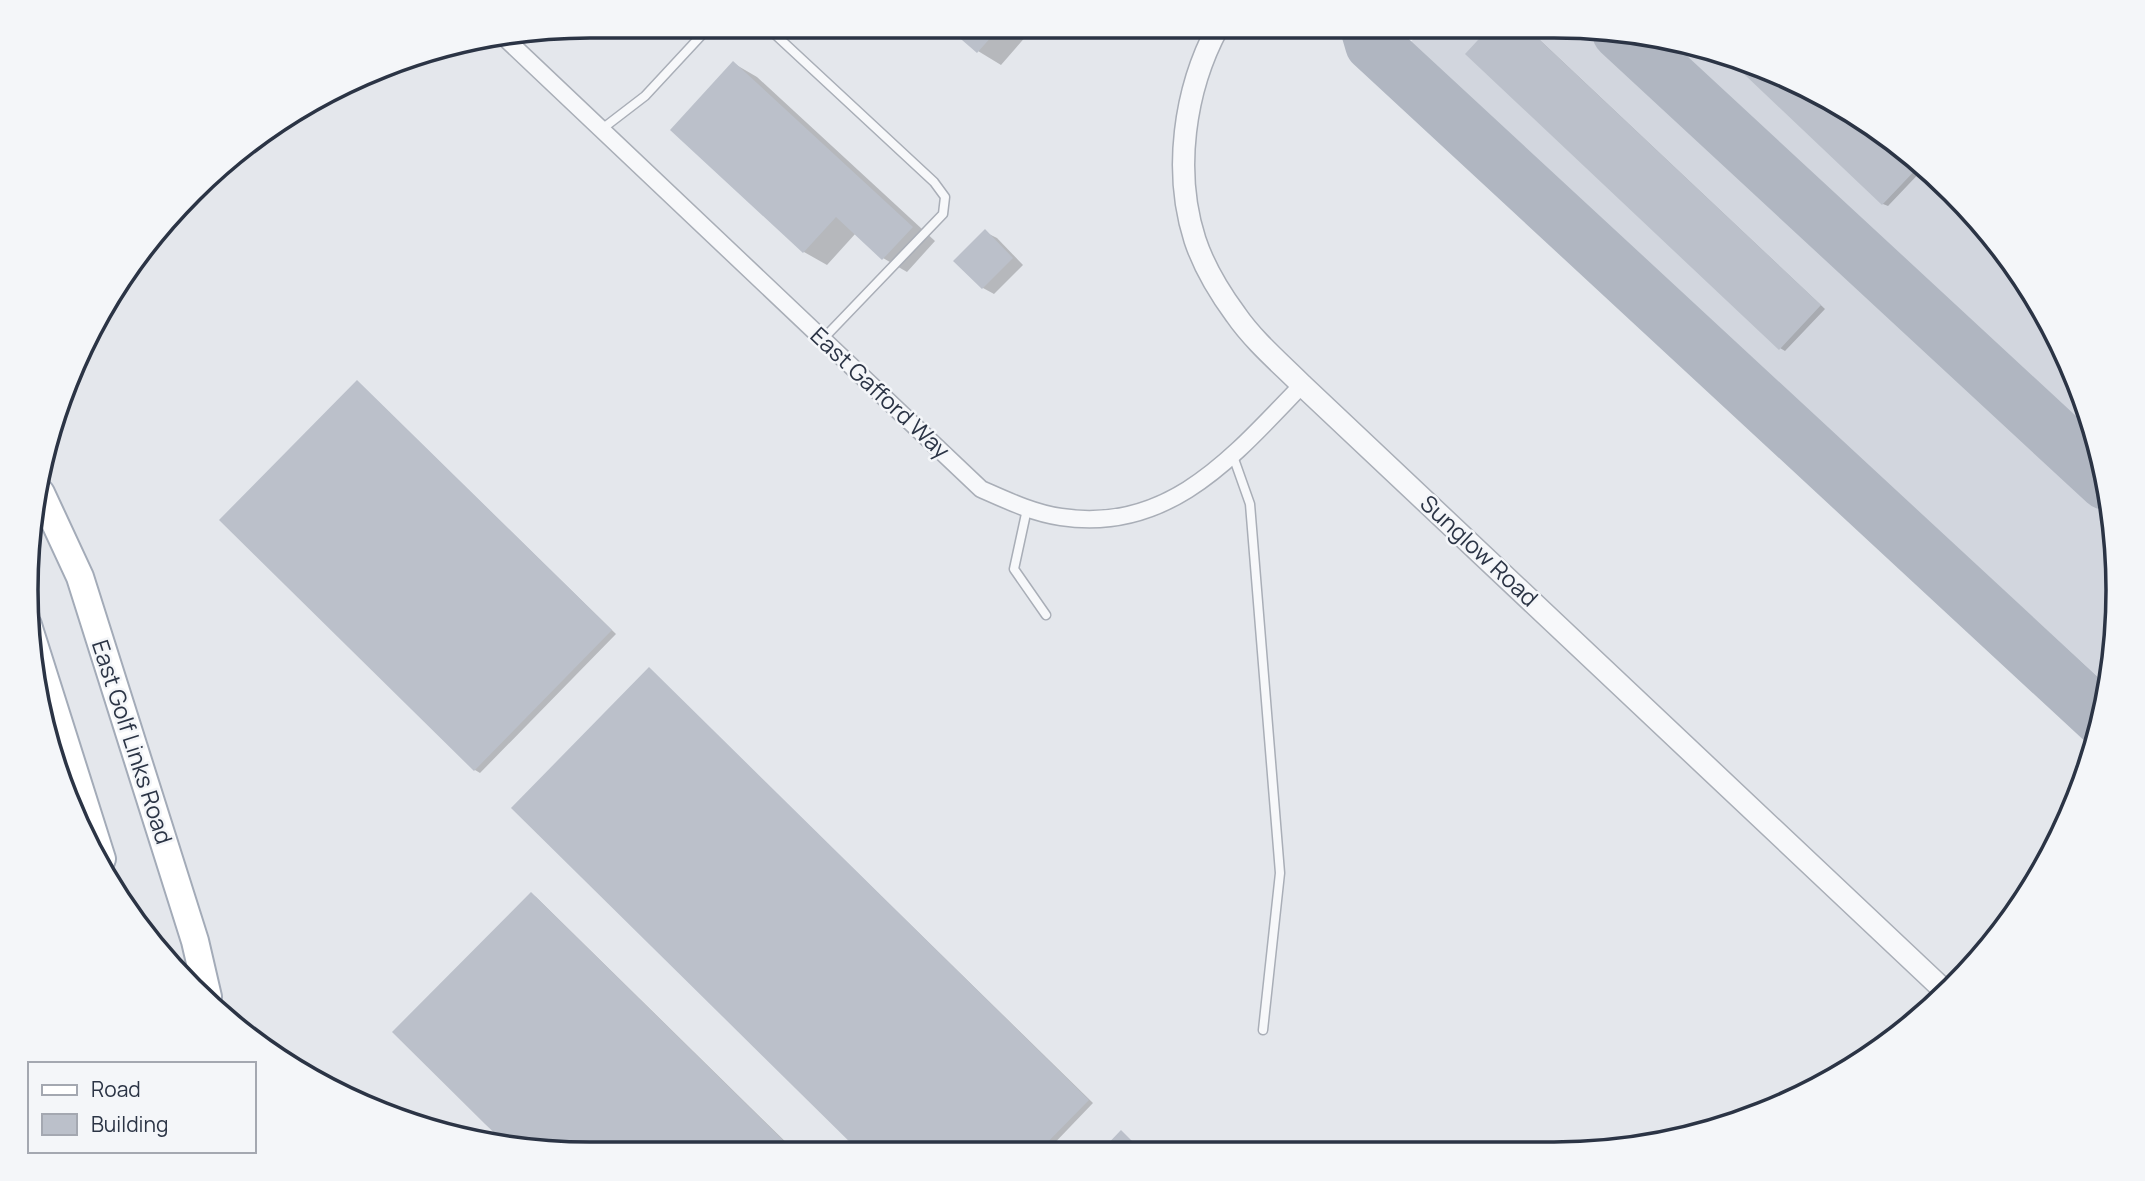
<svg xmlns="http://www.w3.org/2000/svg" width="2145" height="1181" font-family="Manrope,sans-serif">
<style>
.built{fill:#d2d6de}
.shadow{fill:#0003}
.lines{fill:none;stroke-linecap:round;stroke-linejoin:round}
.taxiway{stroke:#b0b6c1;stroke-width:56}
.building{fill:#bbc0ca}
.service-casing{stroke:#a9aeb7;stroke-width:11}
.minor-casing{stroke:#a9aeb7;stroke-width:19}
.tertiary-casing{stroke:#a9aeb7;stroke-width:24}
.primary-casing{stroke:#a3abb8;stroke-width:30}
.service{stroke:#f7f8fa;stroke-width:8}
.minor{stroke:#f7f8fa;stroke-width:16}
.tertiary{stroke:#f7f8fa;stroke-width:21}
.primary{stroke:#fff;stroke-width:26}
.labels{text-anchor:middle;stroke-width:5;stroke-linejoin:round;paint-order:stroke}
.street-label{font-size:23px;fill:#2b3445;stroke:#f4f6f9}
.rim{fill:none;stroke:#2b3445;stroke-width:3.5}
</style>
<rect width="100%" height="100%" fill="#e4e7ec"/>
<path class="built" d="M1424,27H1591L1701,46L1837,102L1927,167L2002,247L2061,341L2100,445L2118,554L2114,665L2109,687L1409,44Z"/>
<path class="shadow" d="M950,27H1034L1001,65L978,51Z
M1079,27H1099L1092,34Z
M1526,27L1825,309L1785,351L1780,348Z
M733,63L757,77L935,241L907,272L883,258L856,233L827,265L804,252L672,130Z
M1837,102L1926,166L1888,206L1883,204Z
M985,232L997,238L1023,265L994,294L983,288Z
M358,382L616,634L480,773L475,770Z
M649,669L1093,1103L1046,1152L864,1153Z
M531,894L536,897L797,1153L554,1154L509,1145L395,1032Z"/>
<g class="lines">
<path class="taxiway" d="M1368,27L1373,44L2101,718
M1620,32L2106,482"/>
</g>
<path class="building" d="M947,27H1000L977,53Z
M1490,27H1526L1821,305L1779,350L1465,54Z
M1724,55L1837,102L1922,163L1882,205Z
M733,61L913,227L882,260L836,217L803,253L670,130Z
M985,229L1013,258L982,289L953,261Z
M357,380L612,630L474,771L219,520Z
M649,667L1089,1100L1038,1152L861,1153L511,808Z
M531,892L733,1091L796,1153L554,1154L506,1144L485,1124L392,1032Z
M1121,1130L1143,1152H1100Z"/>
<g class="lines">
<defs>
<path id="service" d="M766,26L934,182L945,197L943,214L823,339
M602,129L645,96L710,26
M1233,456L1250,504L1280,873L1263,1030
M1027,509L1014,569L1046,615"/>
<path id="minor" d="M507,40L981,489C1006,500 1033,513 1061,517C1170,534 1235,454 1302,385"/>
<path id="tertiary" d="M1218,27C1184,90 1173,172 1195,240C1204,267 1219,292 1236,315C1254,341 1280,363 1302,385L1948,994"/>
<path id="primary" d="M41,493L80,577L195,941L208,997
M28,625L102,859"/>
</defs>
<use href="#service" class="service-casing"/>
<use href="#minor" class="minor-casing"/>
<use href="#tertiary" class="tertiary-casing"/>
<use href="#primary" class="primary-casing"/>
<use href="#service" class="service"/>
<use href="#minor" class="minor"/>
<use href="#tertiary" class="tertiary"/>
<use href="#primary" class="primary"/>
</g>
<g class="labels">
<g class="street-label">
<text transform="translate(880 393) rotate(43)" y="8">East Gafford Way</text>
<text transform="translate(1479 551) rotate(43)" y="8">Sunglow Road</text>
<text transform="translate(132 742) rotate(72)" y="8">East Golf Links Road</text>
</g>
</g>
<path d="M0 0H2145V1181H0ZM590 38H1554A552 552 0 0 1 2106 590V590A552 552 0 0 1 1554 1142H590A552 552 0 0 1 38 590V590A552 552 0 0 1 590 38Z" fill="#f4f6f9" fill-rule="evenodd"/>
<path class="rim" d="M590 38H1554A552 552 0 0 1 2106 590V590A552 552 0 0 1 1554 1142H590A552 552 0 0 1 38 590V590A552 552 0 0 1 590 38Z"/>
<rect x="28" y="1062" width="228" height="91" fill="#f4f6f9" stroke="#a4a8b1" stroke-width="2"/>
<rect x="42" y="1085" width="35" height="10" fill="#ffffff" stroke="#a4a8b1" stroke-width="2"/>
<text x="91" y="1097" font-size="21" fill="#2b3445">Road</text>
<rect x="42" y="1114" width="35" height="21" fill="#bbc0ca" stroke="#a4a8b1" stroke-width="2"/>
<text x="91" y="1132" font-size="21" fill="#2b3445">Building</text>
</svg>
